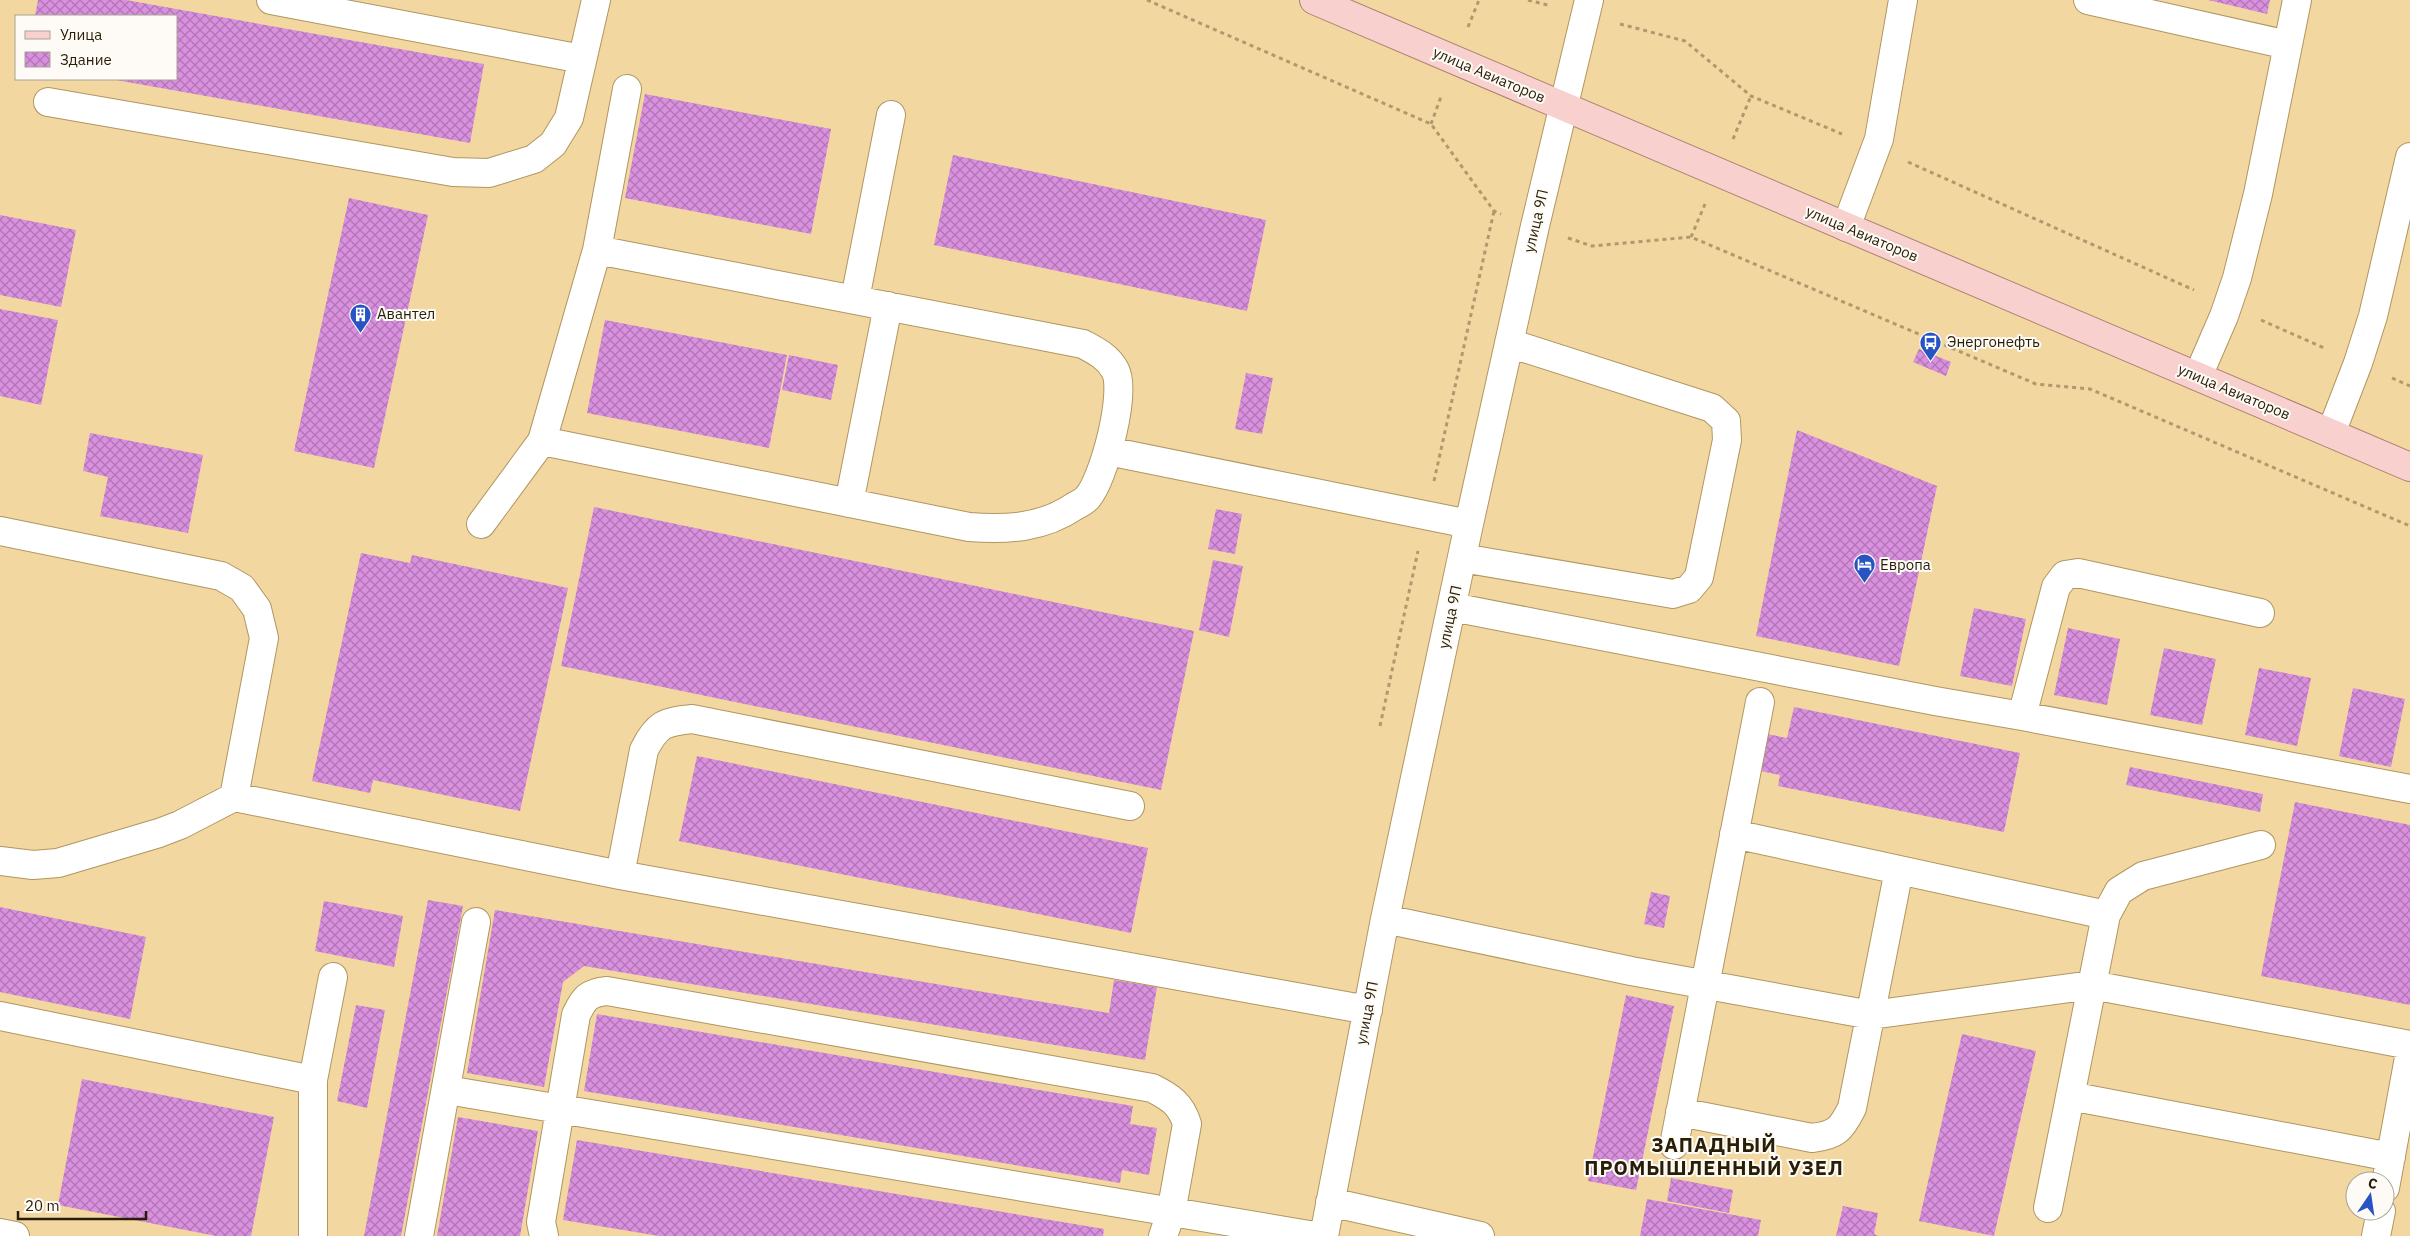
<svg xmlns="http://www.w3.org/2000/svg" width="2410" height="1236" font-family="'IBM Plex Sans',sans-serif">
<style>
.building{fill:url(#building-cross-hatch)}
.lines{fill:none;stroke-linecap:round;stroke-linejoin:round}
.minor-casing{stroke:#b09661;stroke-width:30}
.major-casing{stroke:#ac7e73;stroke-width:30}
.path{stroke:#af996d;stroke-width:3;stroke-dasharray:4 4;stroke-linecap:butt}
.minor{stroke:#fff;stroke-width:28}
.major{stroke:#f8d1ce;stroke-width:28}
.labels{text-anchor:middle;stroke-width:4;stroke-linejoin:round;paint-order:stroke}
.street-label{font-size:15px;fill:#281e08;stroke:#fefbf6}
.poi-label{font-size:15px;fill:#281e08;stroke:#fefbf6;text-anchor:start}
.district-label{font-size:20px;font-weight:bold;letter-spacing:1px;fill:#281e08;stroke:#fefbf6}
</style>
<defs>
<pattern id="building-cross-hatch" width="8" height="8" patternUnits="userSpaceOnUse" patternTransform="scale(1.25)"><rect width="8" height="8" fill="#d990df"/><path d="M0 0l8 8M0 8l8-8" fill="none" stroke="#b075b3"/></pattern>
</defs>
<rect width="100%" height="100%" fill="#f3d7a0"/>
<path class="building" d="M38,0H126L484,64L470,143L116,80L176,79V16H35Z
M2208,0H2270L2267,14Z
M645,94L831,129L811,234L625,198Z
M953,155L1266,220L1247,311L934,245Z
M349,198L428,215L374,468L294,451Z
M0,215L76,230L61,307L0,295Z
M0,309L58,320L41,405L0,396Z
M605,320L787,355L769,448L587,413Z
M1919,349L1951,362L1946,376L1913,362Z
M789,355L838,365L831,400L782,390Z
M1246,373L1273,378L1262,434L1235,429Z
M1797,430L1937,486L1899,666L1756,636Z
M90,433L203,455L188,533L100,516L108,477L83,471Z
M594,507L1194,631L1161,790L561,666Z
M1216,509L1242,514L1235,554L1208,549Z
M361,553L410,563L412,555L568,588L520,811L373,780L370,793L312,781Z
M1213,560L1243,566L1229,637L1199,630Z
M1974,608L2026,619L2012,686L1960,676Z
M2068,628L2120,639L2107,705L2054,695Z
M2164,648L2216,659L2202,725L2150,715Z
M2259,668L2311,678L2297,746L2245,735Z
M2353,688L2405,699L2391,767L2339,756Z
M1794,707L2020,753L2004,832L1778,786L1780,775L1755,770L1762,733L1787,738Z
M697,756L1148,848L1131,933L679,841Z
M2130,767L2263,794L2260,812L2126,785Z
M2295,802L2410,825V1005L2261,976Z
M1651,892L1670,896L1664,928L1644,924Z
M428,900L463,906L401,1236H364Z
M324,901L403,916L394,967L315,951Z
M0,907L146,937L130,1019L0,992Z
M495,910L1109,1013L1114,980L1157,987L1145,1060L584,966L563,982L544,1087L467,1073Z
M1626,995L1674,1006L1636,1190L1588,1181Z
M356,1005L385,1010L367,1108L337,1101Z
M597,1014L1133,1106L1130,1124L1157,1128L1149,1175L1122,1170L1120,1183L584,1091Z
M1962,1034L2036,1051L1994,1236L1919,1221Z
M82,1079L274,1117L251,1236H216L58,1205Z
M458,1117L538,1131L520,1236H437Z
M577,1140L1104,1229L1103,1236H659L563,1220Z
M1671,1178L1733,1190L1729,1213L1667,1201Z
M1647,1199L1761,1220L1758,1236H1640Z
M1843,1206L1878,1213L1874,1234L1878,1236H1836Z"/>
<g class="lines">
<defs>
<path id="minor" d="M271,0L582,59
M2088,0L2288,45
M48,102L453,172L489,173L534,159L553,144L569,118L596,0
M1846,227L1879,139L1903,0
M855,299L891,115
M2198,376L2224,316L2237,278L2258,194L2297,0
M2331,433L2358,363L2373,316L2410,157
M542,441L597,250L627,89
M1108,451L1469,524
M849,503L888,306
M481,524L542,441L969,527C1007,530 1043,528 1075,506C1079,504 1085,501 1088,497C1104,478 1127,392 1115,370C1108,357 1096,351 1083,344L597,250
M0,531L221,576L242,588L257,609L264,638L234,797
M1462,558L1673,594L1689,589L1699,577L1727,440L1726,421L1712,408L1509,343
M1452,607L1935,701L2022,716L2410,789
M2022,716L2056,587L2065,575L2078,573L2260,613
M1734,834L2106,915
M0,861L33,865L58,863L159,833L180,825L234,797L620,875L1368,1010
M620,875L644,750C657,724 664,722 692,719L1130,806
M1385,919L1631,971L1871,1015L2092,985L2410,1045
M0,1016L313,1080V1236
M313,1080L333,977
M447,1090L1315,1236
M2070,1096L2391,1157
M1680,1112L1812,1138C1836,1135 1841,1130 1852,1108L1899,870
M1674,1145L1760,702
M2385,1188L2410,1052
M1330,1202L1480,1236
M2048,1208L2106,915L2119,891L2143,876L2261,845
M0,1233L15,1236
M419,1236L476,922
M544,1236L541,1222L576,1015C584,998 588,993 607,991L1152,1088C1170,1097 1181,1104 1187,1124L1171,1213L1163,1236
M1324,1236L1385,919L1469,524L1535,226L1589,0
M2376,1236L2381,1211"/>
<path id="major" d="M1314,0L2410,467"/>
</defs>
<use href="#minor" class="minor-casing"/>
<use href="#major" class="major-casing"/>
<path class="path" d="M1147,0L1431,124L1494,211L1501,214
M1528,0L1551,6
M1620,24L1685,41L1751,96L1842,134
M1468,27L1479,0
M1431,124L1442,94
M1733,139L1751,96
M1908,162L2194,290
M1691,237L1705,204
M1568,238L1592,246L1691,237L2036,384L2090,389L2410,526
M2261,320L2324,348
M2392,378L2410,386
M1434,481L1494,211
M1380,726L1418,551"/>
<use href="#minor" class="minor"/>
<use href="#major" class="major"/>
</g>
<defs>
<symbol id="building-pin" viewBox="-11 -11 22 30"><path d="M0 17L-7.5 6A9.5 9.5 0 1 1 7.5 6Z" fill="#2854c3" stroke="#fefbf6"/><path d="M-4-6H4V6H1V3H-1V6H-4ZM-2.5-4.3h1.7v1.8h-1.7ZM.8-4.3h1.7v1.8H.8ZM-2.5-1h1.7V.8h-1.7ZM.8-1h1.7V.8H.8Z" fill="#fff"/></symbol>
<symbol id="bus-pin" viewBox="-11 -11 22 30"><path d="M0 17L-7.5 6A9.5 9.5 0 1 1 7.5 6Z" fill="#2854c3" stroke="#fefbf6"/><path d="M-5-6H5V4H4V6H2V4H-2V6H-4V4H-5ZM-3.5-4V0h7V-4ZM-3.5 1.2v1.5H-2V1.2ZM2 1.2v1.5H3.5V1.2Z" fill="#fff"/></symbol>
<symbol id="hotel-pin" viewBox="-11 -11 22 30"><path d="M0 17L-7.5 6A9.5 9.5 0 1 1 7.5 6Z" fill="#2854c3" stroke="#fefbf6"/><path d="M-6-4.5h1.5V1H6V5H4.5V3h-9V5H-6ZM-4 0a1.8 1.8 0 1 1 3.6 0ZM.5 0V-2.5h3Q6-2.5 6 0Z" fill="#fff"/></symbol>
</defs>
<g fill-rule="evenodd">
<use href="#building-pin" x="348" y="302" width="25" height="34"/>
<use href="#bus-pin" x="1918" y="330" width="25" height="34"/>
<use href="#hotel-pin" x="1852" y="552" width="25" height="34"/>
</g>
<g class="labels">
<g class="street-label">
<text transform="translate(1489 75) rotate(23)" y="5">улица Авиаторов</text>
<text transform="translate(1536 221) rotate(-77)" y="5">улица 9П</text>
<text transform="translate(1862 234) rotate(23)" y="5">улица Авиаторов</text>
<text transform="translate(2234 392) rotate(23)" y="5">улица Авиаторов</text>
<text transform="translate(1450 617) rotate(-78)" y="5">улица 9П</text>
<text transform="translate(1367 1013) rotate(-79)" y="5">улица 9П</text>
</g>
<g class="poi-label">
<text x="377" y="319">Авантел</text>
<text x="1947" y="347">Энергонефть</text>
<text x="1880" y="570">Европа</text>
</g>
<g class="district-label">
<text x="1714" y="1152">ЗАПАДНЫЙ<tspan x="1714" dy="23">ПРОМЫШЛЕННЫЙ УЗЕЛ</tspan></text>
</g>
</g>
<rect x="15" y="15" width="162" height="65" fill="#fefbf6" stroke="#a8a397"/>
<rect x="25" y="31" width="25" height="8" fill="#f8d1ce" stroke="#a8a397"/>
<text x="60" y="40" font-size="15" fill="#281e08">Улица</text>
<rect x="25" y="52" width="25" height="15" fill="url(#building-cross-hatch)" stroke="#a8a397"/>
<text x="60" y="65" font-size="15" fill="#281e08">Здание</text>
<g transform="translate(2370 1196) rotate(13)"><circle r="24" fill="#fefbf6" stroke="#a8a397"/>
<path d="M0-4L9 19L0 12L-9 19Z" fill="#2854c3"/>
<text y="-8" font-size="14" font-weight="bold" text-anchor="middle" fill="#281e08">С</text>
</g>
<path d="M18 1211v8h128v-8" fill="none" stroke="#281e08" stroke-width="2.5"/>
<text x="25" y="1211" font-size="15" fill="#281e08" stroke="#fefbf6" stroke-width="4" paint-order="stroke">20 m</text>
</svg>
